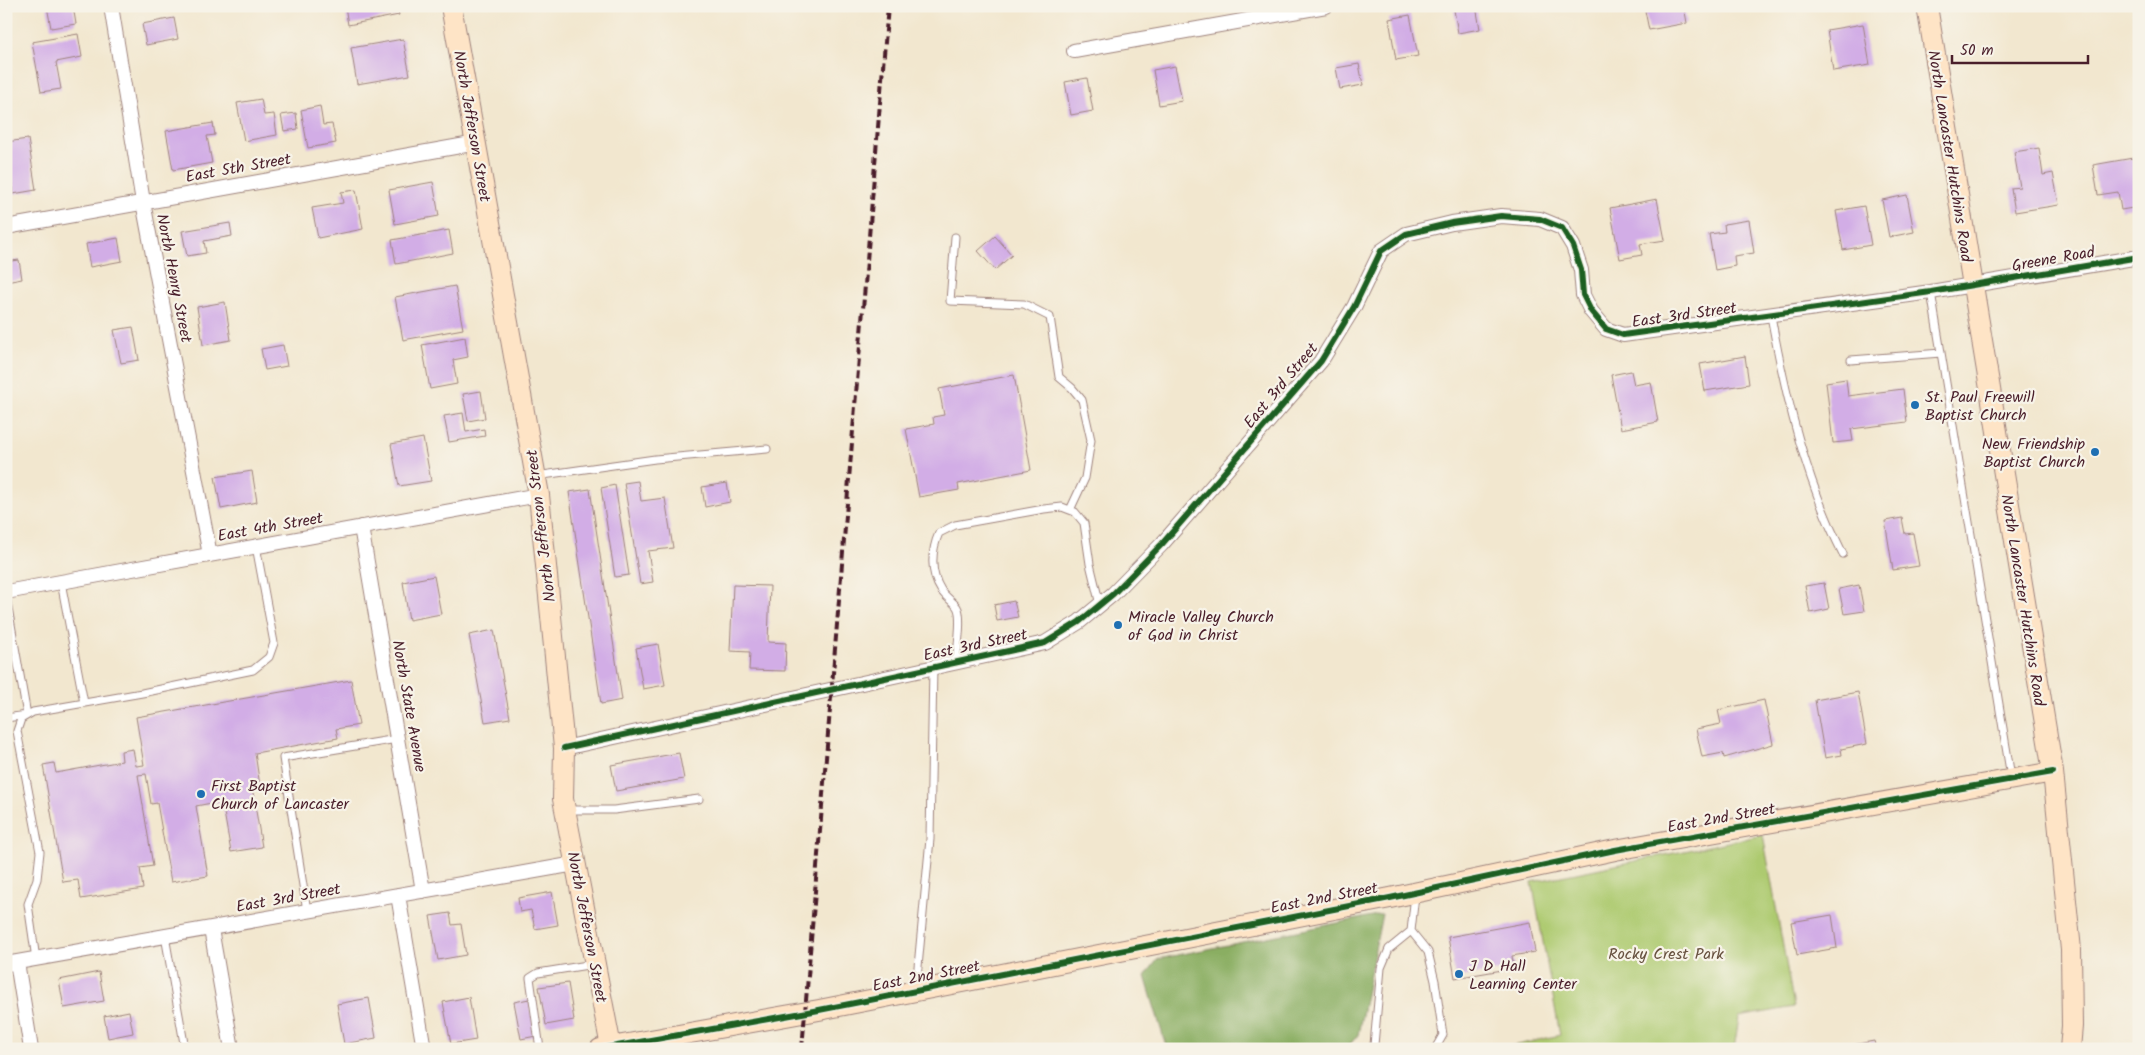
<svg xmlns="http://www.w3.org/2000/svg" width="2145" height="1055" font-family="Kalam,sans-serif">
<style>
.green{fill:#adca70;stroke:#7c744e}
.forest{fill:#8aae62;stroke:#6a6646}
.building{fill:#d2ade6}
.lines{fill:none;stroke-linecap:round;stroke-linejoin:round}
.lane-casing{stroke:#9e837d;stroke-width:9}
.street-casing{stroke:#9e837d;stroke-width:16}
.secondary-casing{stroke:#9e837d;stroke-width:22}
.lane{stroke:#fff;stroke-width:7}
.street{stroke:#fff;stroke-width:14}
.secondary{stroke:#fee4c6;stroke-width:20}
.rail{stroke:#4a1f2b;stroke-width:4;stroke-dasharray:8 4;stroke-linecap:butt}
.cycleway-casing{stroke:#f7f3e8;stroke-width:9}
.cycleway{stroke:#1b5e20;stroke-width:6}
.poi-dot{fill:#1f6fb2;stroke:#f7f3e8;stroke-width:2}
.labels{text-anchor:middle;stroke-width:4.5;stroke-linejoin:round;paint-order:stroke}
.street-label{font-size:16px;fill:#4a1f2b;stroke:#f7f3e8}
.poi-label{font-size:16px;fill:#4a1f2b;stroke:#f7f3e8;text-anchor:start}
.park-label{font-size:16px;fill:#685240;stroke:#f7f3e8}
</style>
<rect width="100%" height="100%" fill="#f7f3e8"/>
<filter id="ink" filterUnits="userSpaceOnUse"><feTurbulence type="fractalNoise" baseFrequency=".02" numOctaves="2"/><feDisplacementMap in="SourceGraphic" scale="10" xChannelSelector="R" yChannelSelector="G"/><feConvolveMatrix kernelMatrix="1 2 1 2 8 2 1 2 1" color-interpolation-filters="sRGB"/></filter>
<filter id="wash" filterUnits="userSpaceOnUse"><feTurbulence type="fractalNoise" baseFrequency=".0096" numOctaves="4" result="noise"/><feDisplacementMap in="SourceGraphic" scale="20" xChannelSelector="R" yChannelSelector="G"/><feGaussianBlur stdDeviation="1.12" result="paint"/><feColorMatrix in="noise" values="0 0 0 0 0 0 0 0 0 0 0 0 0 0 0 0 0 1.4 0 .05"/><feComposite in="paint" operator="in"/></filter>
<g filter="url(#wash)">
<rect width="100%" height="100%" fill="#f2e7cf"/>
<path class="green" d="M1763,835L1794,1007L1739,1017L1734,1049H1500L1560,1035L1532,882Z"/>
<path class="forest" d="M1382,914L1358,1035L1346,1049H1167L1145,976L1158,959Z"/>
<g id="blocks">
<path class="building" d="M47,6H73L76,24L51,28Z
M345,6H397L399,15L348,25Z
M1476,6L1480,29L1458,33L1454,10Z
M1644,6H1684L1687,23L1649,30Z
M1410,15L1418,56L1396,60L1389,19Z
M174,18L178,39L146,45L142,24Z
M1863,24L1870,65L1833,71L1827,30Z
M78,34L82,57L56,62L61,89L41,92L32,42Z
M403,39L410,75L357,84L351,48Z
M1359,64L1363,85L1340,89L1336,68Z
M1175,66L1182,101L1159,105L1153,70Z
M1087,78L1093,111L1071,115L1065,82Z
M261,99L264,115L274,114L277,135L244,141L237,103Z
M320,106L323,125L332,124L336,143L308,148L301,110Z
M296,113L298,129L284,131L281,115Z
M213,123L215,135L207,136L212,163L173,170L166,131Z
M28,139L36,190L13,194L6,142Z
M2039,148L2043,175L2053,173L2059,205L2015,212L2011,188L2020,187L2014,152Z
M2133,158L2139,193V207L2121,210L2118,192L2098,195L2093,165Z
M433,182L439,216L395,224L389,190Z
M356,190L363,229L318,238L312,208L343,203L341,192Z
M1907,195L1914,232L1889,237L1882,200Z
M1657,199L1665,240L1640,244L1642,255L1620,259L1610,208Z
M1864,206L1871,245L1843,250L1836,211Z
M1749,220L1754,253L1734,256L1735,266L1715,270L1709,234L1725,232L1724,224Z
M230,223L232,236L204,241L206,253L187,256L182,231Z
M449,230L453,253L396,264L392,240Z
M995,236L1012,255L995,270L978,251Z
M118,238L122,261L90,267L86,244Z
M19,260L22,279L6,282V262Z
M455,286L463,329L403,340L395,297Z
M225,302L231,340L203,345L197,307Z
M133,327L139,360L121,363L114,330Z
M465,337L468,357L453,360L457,384L430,389L422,345Z
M283,345L287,366L265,370L261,349Z
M1745,356L1749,384L1705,391L1700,364Z
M1631,371L1634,385L1651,382L1658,422L1621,429L1611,375Z
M1014,375L1031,470L958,484L959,490L919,497L906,429L934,424L933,417L944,415L939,389Z
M1846,379L1848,396L1903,389L1907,422L1851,429L1853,441L1833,443L1826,382Z
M481,391L485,418L468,421L463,394Z
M463,413L466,432L484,429L485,436L449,442L444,416Z
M423,438L431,481L399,486L391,444Z
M252,471L257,502L221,509L215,477Z
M638,481L641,501L665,498L673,548L648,551L653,582L640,584L624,483Z
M727,483L730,502L705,507L702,487Z
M615,485L629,575L615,577L601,488Z
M590,489L622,700L601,704L569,492Z
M1902,518L1905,534L1913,533L1919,566L1893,570L1885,521Z
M434,576L441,614L409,620L403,582Z
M1824,583L1829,609L1810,613L1805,586Z
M733,585L770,586L768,642L786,643L785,671L749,670L750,652L730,651Z
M1859,585L1864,611L1844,614L1839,589Z
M1014,601L1018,617L997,621L994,605Z
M494,630L510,718L485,722L469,635Z
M658,644L665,685L643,689L636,648Z
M351,680L359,725L336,729L338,738L255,753L260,786L252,787L262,847L231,852L222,801L196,806L208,876L171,882L157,803L151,804L146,774L138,775L153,866L140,868L143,889L81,899L78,880L63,882L43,765L54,763L56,773L122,761L121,751L133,749L136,766L144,765L136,717Z
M1858,692L1867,744L1841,749L1842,755L1825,758L1815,700Z
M1764,700L1773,744L1724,758L1723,753L1702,757L1696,729L1721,724L1718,710Z
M679,753L684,779L616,791L611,765Z
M552,892L558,925L535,929L531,910L520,912L518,898Z
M450,913L452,925L461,924L466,955L438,960L430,916Z
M1832,915L1837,948L1797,955L1791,922Z
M1530,922L1535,952L1512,956L1514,968L1455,978L1448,937Z
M99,972L104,1001L64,1008L59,980Z
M568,983L574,1020L546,1025L539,987Z
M469,997L476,1040L451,1044L443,1002Z
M369,998L376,1038L344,1044L337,1004Z
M529,999L536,1036L521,1039L514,1002Z
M129,1011L133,1033L108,1038L104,1016Z
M1874,1041L1876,1049H1835V1048Z"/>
</g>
</g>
<g filter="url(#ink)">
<use href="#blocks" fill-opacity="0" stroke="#9e837d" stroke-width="1"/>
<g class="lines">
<defs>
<path id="lane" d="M955,237L950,301L1024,304L1050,317L1059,377L1072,388L1082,400L1091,440L1085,478L1070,510
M1931,292L2011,777
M1771,316C1786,398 1805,479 1843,554
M1851,360L1941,353
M536,476L655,459L767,449
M61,582L84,703
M6,596L27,715L6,718
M956,662C957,651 963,616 957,607C953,601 945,597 941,590C930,573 931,551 939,533L955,525L1044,509L1062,507L1075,512L1084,523L1090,564L1100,605
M568,810H614L699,799
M307,911L283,758L397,739
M1411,931L1428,952L1435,981L1443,1035L1435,1049
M165,936L185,1049
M36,959L28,904L37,879L40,852L17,731L21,719L33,712L142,693L253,670L269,657L274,643L256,546
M916,988L930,839L933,667
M540,1049L530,978L538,973L594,964
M1377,1049L1374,1045L1381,968L1389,949L1411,931L1415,895"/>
<path id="street" d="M111,6L143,202L210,555
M1074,51L1326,6
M6,227L477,143
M361,527L423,891
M6,592L539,495
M564,748L1045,643L1079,622L1113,594L1162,544L1321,361L1354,307L1381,251L1406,234L1452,223L1501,216L1540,219L1562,228L1573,246L1581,270L1583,295L1591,311L1606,329L1623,335L1931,292L2139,257
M398,895L424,1049
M211,929L232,1049
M17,962L31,1049
M6,964L575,864"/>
<path id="secondary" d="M451,6L539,495L564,748L563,799L611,1047
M1927,6L2053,772L2071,950L2072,1026L2070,1049
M600,1049L819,1010L1390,898L1615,850L2053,772"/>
</defs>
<use href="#lane" class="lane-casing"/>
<use href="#street" class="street-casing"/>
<use href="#secondary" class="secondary-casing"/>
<use href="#lane" class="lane"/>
<use href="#street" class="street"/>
<use href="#secondary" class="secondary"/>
<path class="rail" d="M802,1049L888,6"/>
<defs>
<path id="cycleway" d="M564,748L1045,643L1079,622L1113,594L1162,544L1321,361L1354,307L1381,251L1406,234L1452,223L1501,216L1540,219L1562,228L1573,246L1581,270L1583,295L1591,311L1606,329L1623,335L1931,292L2139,257
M600,1049L819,1010L1390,898L1615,850L2053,772"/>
</defs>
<use href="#cycleway" class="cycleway-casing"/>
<use href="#cycleway" class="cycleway"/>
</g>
</g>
<g class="poi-dot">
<circle cx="1915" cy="405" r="5"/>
<circle cx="2095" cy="452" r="5"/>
<circle cx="1118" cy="625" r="5"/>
<circle cx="201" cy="794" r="5"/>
<circle cx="1459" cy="974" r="5"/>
</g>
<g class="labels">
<g class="street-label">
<text transform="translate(473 126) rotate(80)" y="6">North Jefferson Street</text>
<text transform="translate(1951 156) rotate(81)" y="6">North Lancaster Hutchins Road</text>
<text transform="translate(238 167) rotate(-10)" y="6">East 5th Street</text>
<text transform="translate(2053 258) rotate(-10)" y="6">Greene Road</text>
<text transform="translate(175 278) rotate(79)" y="6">North Henry Street</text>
<text transform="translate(1684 314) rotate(-8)" y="6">East 3rd Street</text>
<text transform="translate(1280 385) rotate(-50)" y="6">East 3rd Street</text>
<text transform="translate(270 526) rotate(-10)" y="6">East 4th Street</text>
<text transform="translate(540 526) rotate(-97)" y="6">North Jefferson Street</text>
<text transform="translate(2024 600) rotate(81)" y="6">North Lancaster Hutchins Road</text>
<text transform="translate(975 644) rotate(-12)" y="6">East 3rd Street</text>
<text transform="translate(410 706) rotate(80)" y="6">North State Avenue</text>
<text transform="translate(1721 817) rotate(-10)" y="6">East 2nd Street</text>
<text transform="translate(288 897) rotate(-10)" y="6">East 3rd Street</text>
<text transform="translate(1324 897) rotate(-11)" y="6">East 2nd Street</text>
<text transform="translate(588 927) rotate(79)" y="6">North Jefferson Street</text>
<text transform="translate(926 975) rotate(-11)" y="6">East 2nd Street</text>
</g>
<g class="poi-label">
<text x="1925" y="402">St. Paul Freewill<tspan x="1925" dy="18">Baptist Church</tspan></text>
<text x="2085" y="449" text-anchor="end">New Friendship<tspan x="2085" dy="18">Baptist Church</tspan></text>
<text x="1128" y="622">Miracle Valley Church<tspan x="1128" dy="18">of God in Christ</tspan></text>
<text x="211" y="791">First Baptist<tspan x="211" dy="18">Church of Lancaster</tspan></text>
<text x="1469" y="971">J D Hall<tspan x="1469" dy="18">Learning Center</tspan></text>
</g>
<g class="park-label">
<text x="1666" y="959">Rocky Crest Park</text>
</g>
</g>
<rect width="2145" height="1055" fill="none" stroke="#f7f3e8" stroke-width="25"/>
<path d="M1952 55v8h136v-8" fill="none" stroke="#4a1f2b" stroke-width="2.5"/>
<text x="1960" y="55" font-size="15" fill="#4a1f2b" stroke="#f7f3e8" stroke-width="4" paint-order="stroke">50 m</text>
</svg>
